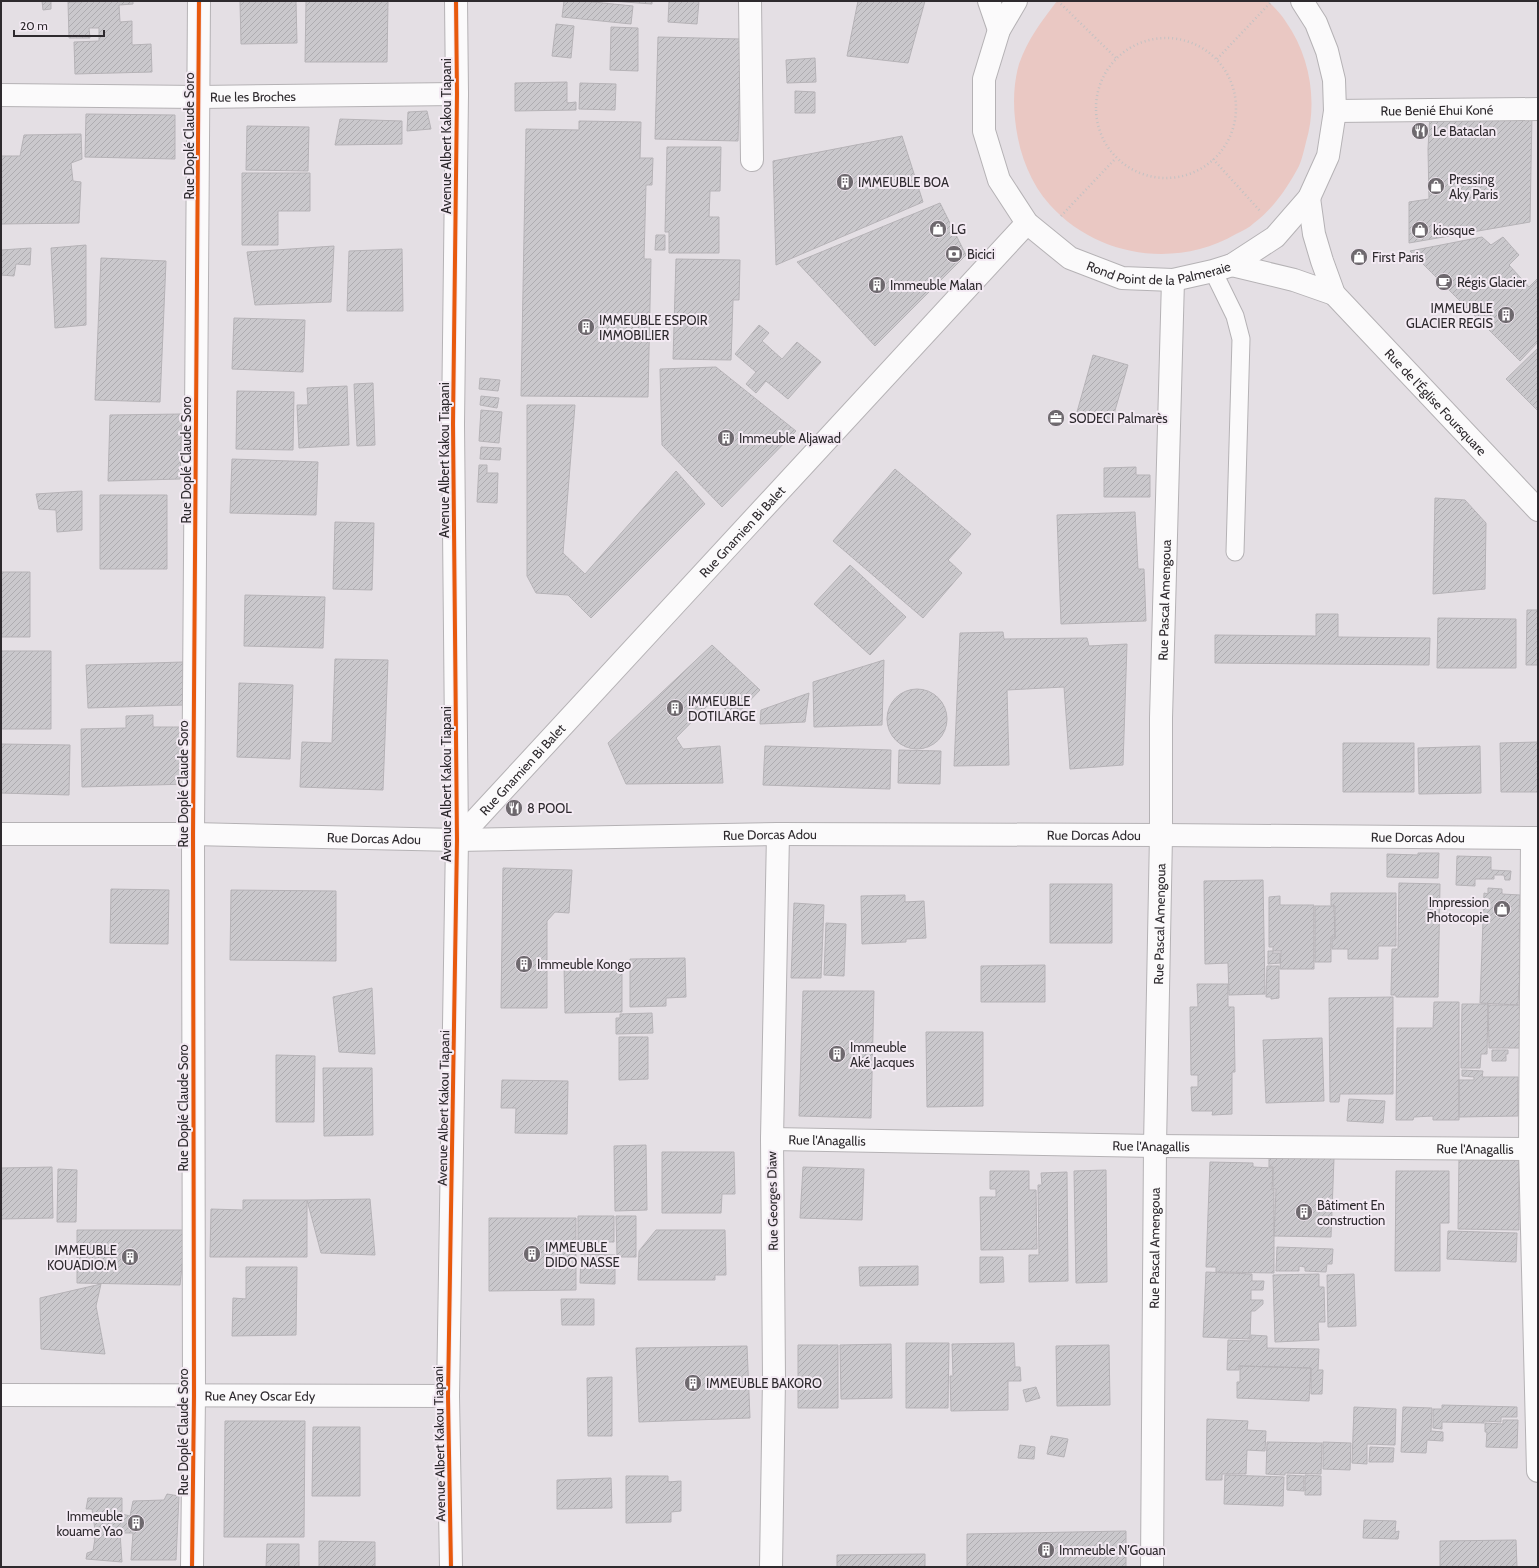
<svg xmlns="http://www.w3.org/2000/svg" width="1539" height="1568" font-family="Cabin,sans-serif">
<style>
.green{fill:#eac8c3}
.building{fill:url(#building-hatch);stroke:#b6b3b7}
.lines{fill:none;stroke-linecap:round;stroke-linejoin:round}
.lane-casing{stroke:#b5b2b5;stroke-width:19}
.street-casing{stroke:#b5b2b5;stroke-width:24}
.secondary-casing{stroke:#b5b2b5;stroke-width:24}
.path{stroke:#c3c2c3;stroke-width:2.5;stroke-dasharray:1 3;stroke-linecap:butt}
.lane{stroke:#fbfafb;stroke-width:17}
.street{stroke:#fbfafb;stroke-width:22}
.secondary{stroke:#fbfafb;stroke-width:22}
.cycleway-casing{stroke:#f3eaf3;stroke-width:6}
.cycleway{stroke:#e8590c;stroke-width:4}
.labels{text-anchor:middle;stroke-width:4;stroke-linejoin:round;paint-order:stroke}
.street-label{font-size:13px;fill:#2e2a2e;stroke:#f3eaf3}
.poi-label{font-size:13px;fill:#2e2a2e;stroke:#f3eaf3;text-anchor:start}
</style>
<defs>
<pattern id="building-hatch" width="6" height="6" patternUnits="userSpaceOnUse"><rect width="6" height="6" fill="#cac8cc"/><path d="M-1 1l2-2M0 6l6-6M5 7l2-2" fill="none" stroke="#aeacb0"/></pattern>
</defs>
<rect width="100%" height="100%" fill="#e4dfe4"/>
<path class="green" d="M1057,1H1268L1270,3C1276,9 1282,15 1286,22C1310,56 1318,102 1306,142C1304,150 1302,159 1299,166C1288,187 1273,209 1254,223C1249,228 1242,231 1236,234C1176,269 1097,257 1050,205C1029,182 1018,150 1015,119C1013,101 1014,81 1019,64C1028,39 1041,22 1057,1Z"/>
<path class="building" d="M42,1H51V9L43,10Z
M102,1H133V4L119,5L120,22L132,21V45L151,44L152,72L75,74L74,42L99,41V28H89L90,38H69L68,2Z
M240,1H296L297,43L241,44Z
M306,1H388L387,62H305Z
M564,1H583L633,6L631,24L562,17Z
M611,1H652V4Z
M669,1H699L697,24L668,22Z
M858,1H925L908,63L847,56Z
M556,24L574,26L571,58L552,56Z
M611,27L638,28V71L610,70Z
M658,37L741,39L738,141L655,139Z
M815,58L816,82L787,83L786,60Z
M567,82V103L576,102V110L515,111V83Z
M580,83L616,84L615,110L579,109Z
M795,91L815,92V113H795Z
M427,111L431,129L407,131L408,112Z
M1430,112L1532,113L1530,222L1409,243V202L1429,199L1428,149Z
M86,114L175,115V159L85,157Z
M340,119L402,121V144L335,145Z
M579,121L641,122L640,158H653L652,185H646L644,259H651L648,397L521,396L526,129L579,130Z
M247,126L309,127L308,171L246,170Z
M81,134L82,159L71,163L73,181L81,182L79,223L1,224V156H20L24,135Z
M902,136L923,202L776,265L773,161Z
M667,147H721L720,191H710L709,217H719V253H669V232H665Z
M242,173H310V211H278V245H242Z
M940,203L966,255L875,346L797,262Z
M656,235H665V250H655Z
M1482,237L1491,245L1503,237L1519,255L1509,265L1529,287L1538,278V342L1520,361L1410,251Z
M86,245V325L55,328L51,248Z
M334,246L331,302L255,305L247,252Z
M31,248L30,265L16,264L14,276L1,275V250Z
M402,249L403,311H347L349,251Z
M101,258L166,261L160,402L95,400Z
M676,259L740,260L739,300H733L731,360L673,359Z
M234,318L305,320L303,372L232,369Z
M759,325L769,333L762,341L782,359L797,342L821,362L788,399L766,381L756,393L746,384L756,372L735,354Z
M1538,348V411L1506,379Z
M1093,355L1128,365L1112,421L1077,412Z
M716,367L796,431L722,507L662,445L660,369Z
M480,378L500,380L498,391L479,389Z
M373,383L375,445L357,446L354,384Z
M347,386L349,445L299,448L297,405H308L307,388Z
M237,391L294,392L293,450L236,449Z
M481,396L499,398L497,408L480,405Z
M527,405H575L563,553L585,574L676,471L705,504L591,618L568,595L536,593L527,576Z
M481,410L502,412L499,443L479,441Z
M182,414L180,479L108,481L110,415Z
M481,447L501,448L500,460L480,459Z
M232,459L318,462L316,515L230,513Z
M479,465H487V473H498L497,503L477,502Z
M1136,467V475H1150V497H1104V468Z
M895,469L971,534L948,560L962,573L923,618L833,541Z
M82,491V530L57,532L56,510L39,509L36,494Z
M100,495H167V569H100Z
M1435,498L1465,500L1486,523L1485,589L1433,594Z
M1135,512L1138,569H1144L1146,621L1061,624L1057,515Z
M335,522L374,523L372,590L333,589Z
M850,565L906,617L870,655L814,604Z
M1,572H30V637H1Z
M245,595L325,597L323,648L244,646Z
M1527,610H1538V665H1526Z
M1316,614H1338V637L1430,638L1429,665L1215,663V635L1316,636Z
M1438,618L1516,619V668H1437Z
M1003,632L1004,639L1087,638L1089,646L1127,644L1123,765L1070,769L1064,687L1007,690L1009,765L954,766L960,633Z
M712,645L760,690L734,717L714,699L676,738L683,749L720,746L723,783L626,784L608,743Z
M1,651H51V729H1Z
M335,659L388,660L383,790L300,787L302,742L332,743Z
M884,660L882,725L814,727L813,682Z
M183,662L184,705L88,708L86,665Z
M239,683L293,685L290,759L237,757Z
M887 719a30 30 0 1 1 60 0a30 30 0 1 1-60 0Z
M809,693L805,722L760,724L761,710Z
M153,715V727H186L188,784L82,787L81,729L126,728V716Z
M1538,742V792H1501L1500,743Z
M1343,743H1414V792H1343Z
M1,744L70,745L69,795L1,793Z
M765,746L891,750L890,789L763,785Z
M1480,746L1481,793L1419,794L1418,748Z
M899,750L941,751L940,784L898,783Z
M1418,853H1439L1438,878L1387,877V854L1418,855Z
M1457,856L1491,857V870L1511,871L1510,880H1505L1504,875H1494V879H1475V886L1456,885Z
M503,868L572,870L569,913L555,912L547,921V1008H501Z
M1263,880L1265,994L1229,995L1228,963L1205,964L1204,881Z
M1399,883L1440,884L1438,997H1396V995H1391L1392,949H1398Z
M1050,884H1112V943H1050Z
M1488,888L1502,889V894L1520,895L1519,912H1523V921L1520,922L1519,939L1524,940L1523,957L1520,956L1519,975H1523L1522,985H1519L1518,1005L1480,1003L1484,893L1488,894Z
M111,889L169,890L168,944L110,943Z
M231,890L336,891V961L230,960Z
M1331,893H1396V946H1378V959H1348V949H1332V938H1335V906L1331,905Z
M905,895V902L924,901L926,938L906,939V942L862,944L861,896Z
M1280,896V905H1314V969H1280L1281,951H1273V947H1269V897Z
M794,903L824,905L821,978H791Z
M1315,906H1334L1335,937H1331V962H1315Z
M826,923L846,924L844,976L824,975Z
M1268,951H1273V953H1280V963L1268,964Z
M685,958L686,997L666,998V1006L630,1007V959Z
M564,965H606V968H622V1012L565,1013Z
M1045,965V1002H981V966Z
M1267,966H1279V998L1271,999V997H1266Z
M1197,984H1228V1007H1234L1235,1072H1232V1114L1212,1115L1213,1111H1192L1191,1087H1198V1075H1191L1190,1007H1198Z
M372,988L375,1054L339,1052L333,997Z
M803,991H874L871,1118L799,1116Z
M1393,997V1094H1340L1339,1102H1330L1329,998Z
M1434,1002H1459V1120H1433V1116L1414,1117L1413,1120H1396L1397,1028H1433Z
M1462,1004H1488L1487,1054H1481L1480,1068H1461Z
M1488,1005H1522V1048H1489Z
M652,1013L653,1033L616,1034V1018H620V1014Z
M926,1032H983V1106L927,1107Z
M619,1037H648V1079L619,1080Z
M1322,1038L1324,1101L1266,1103L1263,1040Z
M1492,1050H1508V1054H1506V1061H1492Z
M276,1055L315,1056L314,1122H276Z
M323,1068H372L373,1135L324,1136Z
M1462,1070L1483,1071L1482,1077H1518V1116L1459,1117V1080H1474V1077L1462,1076Z
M502,1080L568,1081L567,1134L515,1133L516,1108H501Z
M1349,1099L1385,1101L1383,1123L1347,1121Z
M646,1145L647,1210L615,1211L614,1146Z
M662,1152H734L735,1194H722L721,1213H662Z
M1269,1157L1334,1158L1331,1237L1274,1236L1276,1189H1273V1167H1269Z
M1459,1157L1519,1158V1230L1458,1229Z
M1210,1162L1253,1163V1167L1273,1168L1272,1190H1274V1273L1216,1272V1267H1206Z
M52,1167L53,1218L1,1219V1168Z
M803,1167L864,1169L862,1220L800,1218Z
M58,1169L77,1170L76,1222H57Z
M1106,1170L1107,1282L1076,1283L1074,1171Z
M990,1171H1029V1190H1036L1037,1249L981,1250L980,1197H996V1189H990Z
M1396,1171H1449V1223H1440V1271H1395Z
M1067,1172L1068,1281L1029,1282V1255H1039L1038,1185H1042L1041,1173Z
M370,1199L375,1255L321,1253L307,1200Z
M243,1200H307V1257H210L211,1209L243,1210Z
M578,1216H614V1242H578Z
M616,1216H636V1257H617Z
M489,1218H576V1290L489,1291Z
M77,1230H186L180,1285L77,1283Z
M656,1230H725L726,1275H715V1280H638L639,1251Z
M1448,1231L1517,1233L1516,1262L1447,1259Z
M1277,1247L1333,1249L1332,1264H1327L1326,1272L1305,1271V1267L1299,1266V1271H1276Z
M581,1254L615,1255V1284L580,1283Z
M980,1257H1003L1004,1282L980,1283Z
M918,1266V1285L860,1286L859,1267Z
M246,1267H297L296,1335L232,1336L233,1298L246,1299Z
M1206,1272L1252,1274V1281H1264L1263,1290H1251V1300H1263V1304L1255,1311H1251L1250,1339L1203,1337Z
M1319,1274V1287H1324L1325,1322H1318L1319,1340L1275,1342L1273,1275Z
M1354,1274L1356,1326L1328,1327L1327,1275Z
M101,1284L96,1306L105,1354L41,1349L40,1298Z
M561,1299H594V1325H562Z
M1251,1335L1267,1336V1348L1319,1349L1318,1370H1323L1322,1394H1311V1368L1239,1366V1370H1227L1228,1340L1251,1341Z
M906,1343H949L948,1408H906Z
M1014,1343L1015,1367H1020L1021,1381H1008V1410L951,1411L950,1376H953L952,1344Z
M891,1344L892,1398L841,1399L840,1345Z
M798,1345H838V1408H798Z
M1109,1345L1110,1405L1057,1406L1056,1346Z
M747,1346L750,1418L639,1422L636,1348Z
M1240,1366L1311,1368L1309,1401L1237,1398V1382H1240Z
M612,1377V1436H588L587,1378Z
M1036,1387L1040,1398L1026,1402L1023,1390Z
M1442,1405L1517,1407V1417H1501V1422L1484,1421V1423L1442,1422V1429L1433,1428V1409H1442Z
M1354,1407L1396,1409L1395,1445L1367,1444V1464L1352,1463Z
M1403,1407L1432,1408L1431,1431L1443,1432V1441L1427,1440L1426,1453L1401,1452Z
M1207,1419L1248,1421L1247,1430L1266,1431L1265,1451L1247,1450L1246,1474H1222V1480H1206Z
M1503,1420H1518L1517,1448L1486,1447L1487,1432H1485V1423L1503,1424Z
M225,1421H305L304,1537H224Z
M313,1427H360V1496H312Z
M1051,1436L1068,1439L1064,1457L1047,1454Z
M1267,1442L1322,1443L1321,1474L1285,1473V1475L1266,1474Z
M1323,1442L1351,1443L1350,1470L1323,1469Z
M1020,1445L1035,1447L1034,1459L1018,1458Z
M1370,1447L1394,1448L1393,1462H1369Z
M1225,1475L1284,1477L1283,1506L1224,1504Z
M1287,1475L1304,1476V1491L1287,1490Z
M1305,1475L1321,1476V1495H1305Z
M626,1476H668V1482L681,1481V1511L671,1512V1522L626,1523Z
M611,1478L612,1508L557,1509V1480Z
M167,1494L179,1496L176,1560H131L133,1533H120L122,1562L86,1559L87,1553L93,1551L95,1538L88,1537V1530H95L92,1509H86L88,1498H122V1514L130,1516L133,1501L164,1500Z
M1364,1520L1396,1521L1395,1532L1399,1531L1398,1539L1363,1538Z
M1126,1531V1567H967V1534Z
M1516,1540L1517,1567H1440V1541Z
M319,1541L375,1542V1567H319Z
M267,1544H299V1567H266Z
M925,1554V1567H837V1555Z"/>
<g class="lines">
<defs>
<path id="lane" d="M1213,271L1235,316L1241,339L1235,552"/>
<g id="street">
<path d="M750,1L752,160"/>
<path id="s1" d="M1,95L199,97L457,94"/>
<path id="s2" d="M1335,111L1538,109"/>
<path id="s3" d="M1,834H193L457,840L778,834L1161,835L1538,838"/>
<path d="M1532,838L1530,1149L1538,1471"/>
<path id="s4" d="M457,840L1027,223"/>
<path id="s5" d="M772,1139L1155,1146L1530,1149"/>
<path id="s6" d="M1,1395L448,1396"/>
<path d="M192,1567L194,1396L193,834L199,1"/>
<path d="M771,1567L774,1378L772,1139L778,834"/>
<path id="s7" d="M1152,1567L1155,1146L1161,835V718L1173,280"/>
</g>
<g id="secondary">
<path d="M989,1L999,30"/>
<path id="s8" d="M1016,1L999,30L984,79V131L999,180L1027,223L1070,258L1122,278L1173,280L1213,271L1232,265L1275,237L1309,198L1328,156L1335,111L1334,80L1327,51L1316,23L1302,1"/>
<path id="s9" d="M1309,198L1314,234L1322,261L1334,294L1538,510"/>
<path d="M1232,265L1294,280L1334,294"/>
<path d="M451,1567L448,1396L457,840L453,424L457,94L456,1"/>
</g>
</defs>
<use href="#lane" class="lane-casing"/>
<use href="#street" class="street-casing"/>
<use href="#secondary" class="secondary-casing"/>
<path class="path" d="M1058,1L1116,58
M1096 108a70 70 0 1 1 140 0a70 70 0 1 1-140 0Z
M1217,59L1272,1
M1213,159L1261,212
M1061,216L1116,158"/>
<use href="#lane" class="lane"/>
<use href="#street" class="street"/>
<use href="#secondary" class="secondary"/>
<defs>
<path id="cycleway" d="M192,1567L194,1396L193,834L199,1
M451,1567L448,1396L457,840L453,424L457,94L456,1"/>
</defs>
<use href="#cycleway" class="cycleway-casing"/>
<use href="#cycleway" class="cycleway"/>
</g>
<defs>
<symbol id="restaurant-disc" viewBox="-11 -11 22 22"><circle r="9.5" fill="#6e696e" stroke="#f3eaf3"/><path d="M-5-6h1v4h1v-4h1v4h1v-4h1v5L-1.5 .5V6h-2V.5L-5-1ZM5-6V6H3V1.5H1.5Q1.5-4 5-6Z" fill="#fff"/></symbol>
<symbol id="building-disc" viewBox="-11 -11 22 22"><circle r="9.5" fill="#6e696e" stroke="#f3eaf3"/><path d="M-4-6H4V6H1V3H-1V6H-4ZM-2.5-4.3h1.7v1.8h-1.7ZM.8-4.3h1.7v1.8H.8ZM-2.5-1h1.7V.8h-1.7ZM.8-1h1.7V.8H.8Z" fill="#fff"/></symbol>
<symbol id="shop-disc" viewBox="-11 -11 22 22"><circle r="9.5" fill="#6e696e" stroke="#f3eaf3"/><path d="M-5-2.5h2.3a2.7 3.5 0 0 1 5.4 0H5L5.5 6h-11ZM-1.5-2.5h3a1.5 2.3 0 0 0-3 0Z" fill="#fff"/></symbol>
<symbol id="bank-disc" viewBox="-11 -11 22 22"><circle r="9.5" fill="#6e696e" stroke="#f3eaf3"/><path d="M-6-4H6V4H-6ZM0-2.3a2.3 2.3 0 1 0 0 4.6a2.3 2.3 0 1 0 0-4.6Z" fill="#fff"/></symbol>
<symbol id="cafe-disc" viewBox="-11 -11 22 22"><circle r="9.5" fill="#6e696e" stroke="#f3eaf3"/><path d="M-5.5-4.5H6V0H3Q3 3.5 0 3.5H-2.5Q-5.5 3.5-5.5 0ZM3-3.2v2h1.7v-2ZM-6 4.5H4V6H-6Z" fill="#fff"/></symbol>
<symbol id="office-disc" viewBox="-11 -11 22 22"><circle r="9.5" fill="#6e696e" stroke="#f3eaf3"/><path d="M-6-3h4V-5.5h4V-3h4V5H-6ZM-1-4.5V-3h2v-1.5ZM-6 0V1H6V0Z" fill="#fff"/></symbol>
</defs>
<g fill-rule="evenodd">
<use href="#restaurant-disc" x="1410" y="121" width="20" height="20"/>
<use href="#building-disc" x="835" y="172" width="20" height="20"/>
<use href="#shop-disc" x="1426" y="176" width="20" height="20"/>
<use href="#shop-disc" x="928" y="219" width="20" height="20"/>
<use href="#shop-disc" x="1410" y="220" width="20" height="20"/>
<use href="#bank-disc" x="944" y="244" width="20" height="20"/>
<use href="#shop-disc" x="1349" y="247" width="20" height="20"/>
<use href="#cafe-disc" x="1434" y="272" width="20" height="20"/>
<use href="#building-disc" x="867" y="275" width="20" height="20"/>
<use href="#building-disc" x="1496" y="305" width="20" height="20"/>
<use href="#building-disc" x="576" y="317" width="20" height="20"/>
<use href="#office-disc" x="1046" y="408" width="20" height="20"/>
<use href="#building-disc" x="716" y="428" width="20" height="20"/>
<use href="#building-disc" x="665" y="698" width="20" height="20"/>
<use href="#restaurant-disc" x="504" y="798" width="20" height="20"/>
<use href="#shop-disc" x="1492" y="899" width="20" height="20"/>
<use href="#building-disc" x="514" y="954" width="20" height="20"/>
<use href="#building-disc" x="827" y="1044" width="20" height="20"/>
<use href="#building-disc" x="1294" y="1202" width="20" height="20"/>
<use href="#building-disc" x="522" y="1244" width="20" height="20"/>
<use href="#building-disc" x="120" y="1247" width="20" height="20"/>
<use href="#building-disc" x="683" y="1373" width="20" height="20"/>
<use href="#building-disc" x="126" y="1513" width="20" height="20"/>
<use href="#building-disc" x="1036" y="1540" width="20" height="20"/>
</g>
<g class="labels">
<g class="street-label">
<text dy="5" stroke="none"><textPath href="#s1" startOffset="252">Rue les Broches</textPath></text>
<text dy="5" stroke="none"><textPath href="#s2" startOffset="102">Rue Benié Ehui Koné</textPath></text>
<text transform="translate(189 136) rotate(-90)" y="5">Rue Doplé Claude Soro</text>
<text transform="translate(446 136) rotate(-90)" y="5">Avenue Albert Kakou Tiapani</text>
<text dy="5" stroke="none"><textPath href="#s8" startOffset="387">Rond Point de la Palmeraie</textPath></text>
<text dy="5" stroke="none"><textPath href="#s9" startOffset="248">Rue de l'Église Foursquare</textPath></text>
<text transform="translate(186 460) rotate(-90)" y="5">Rue Doplé Claude Soro</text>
<text transform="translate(444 460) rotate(-90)" y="5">Avenue Albert Kakou Tiapani</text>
<text dy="5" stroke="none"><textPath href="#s4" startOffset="420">Rue Gnamien Bi Balet</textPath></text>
<text dy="5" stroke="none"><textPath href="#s7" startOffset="967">Rue Pascal Amengoua</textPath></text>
<text dy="5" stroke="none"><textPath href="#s4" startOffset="96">Rue Gnamien Bi Balet</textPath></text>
<text transform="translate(183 784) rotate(-90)" y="5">Rue Doplé Claude Soro</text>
<text transform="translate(446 784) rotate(-90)" y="5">Avenue Albert Kakou Tiapani</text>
<text dy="5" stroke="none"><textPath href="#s3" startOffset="1093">Rue Dorcas Adou</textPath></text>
<text dy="5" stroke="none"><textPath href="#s3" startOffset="769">Rue Dorcas Adou</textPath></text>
<text dy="5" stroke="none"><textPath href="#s3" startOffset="1417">Rue Dorcas Adou</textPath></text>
<text dy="5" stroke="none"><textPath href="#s3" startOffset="373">Rue Dorcas Adou</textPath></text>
<text dy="5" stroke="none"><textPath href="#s7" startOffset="643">Rue Pascal Amengoua</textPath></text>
<text transform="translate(183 1108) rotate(-90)" y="5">Rue Doplé Claude Soro</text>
<text transform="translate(443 1108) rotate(-89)" y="5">Avenue Albert Kakou Tiapani</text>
<text dy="5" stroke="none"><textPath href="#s5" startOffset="55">Rue l'Anagallis</textPath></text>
<text dy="5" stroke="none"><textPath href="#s5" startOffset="379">Rue l'Anagallis</textPath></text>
<text dy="5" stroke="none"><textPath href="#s5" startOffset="703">Rue l'Anagallis</textPath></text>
<text transform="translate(772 1201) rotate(-91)" y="5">Rue Georges Diaw</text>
<text dy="5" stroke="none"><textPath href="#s7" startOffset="319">Rue Pascal Amengoua</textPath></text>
<text dy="5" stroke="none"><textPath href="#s6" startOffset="259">Rue Aney Oscar Edy</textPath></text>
<text transform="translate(183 1432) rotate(-90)" y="5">Rue Doplé Claude Soro</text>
<text transform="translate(439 1444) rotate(-91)" y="5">Avenue Albert Kakou Tiapani</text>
</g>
<g class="poi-label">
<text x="1433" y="136">Le Bataclan</text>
<text x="1449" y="184">Pressing<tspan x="1449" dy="15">Aky Paris</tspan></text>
<text x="858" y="187">IMMEUBLE BOA</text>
<text x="951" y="234">LG</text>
<text x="1433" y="235">kiosque</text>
<text x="967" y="259">Bicici</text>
<text x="1372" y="262">First Paris</text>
<text x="1457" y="287">Régis Glacier</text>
<text x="890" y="290">Immeuble Malan</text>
<text x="1493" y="313" text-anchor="end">IMMEUBLE<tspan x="1493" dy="15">GLACIER REGIS</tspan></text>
<text x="599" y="325">IMMEUBLE ESPOIR<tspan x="599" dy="15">IMMOBILIER</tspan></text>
<text x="1069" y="423">SODECI Palmarès</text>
<text x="739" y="443">Immeuble Aljawad</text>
<text x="688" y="706">IMMEUBLE<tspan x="688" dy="15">DOTILARGE</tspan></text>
<text x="527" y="813">8 POOL</text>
<text x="1489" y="907" text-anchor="end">Impression<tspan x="1489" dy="15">Photocopie</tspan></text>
<text x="537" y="969">Immeuble Kongo</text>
<text x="850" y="1052">Immeuble<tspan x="850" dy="15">Aké Jacques</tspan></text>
<text x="1317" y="1210">Bâtiment En<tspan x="1317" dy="15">construction</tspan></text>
<text x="545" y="1252">IMMEUBLE<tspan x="545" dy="15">DIDO NASSE</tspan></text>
<text x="117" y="1255" text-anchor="end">IMMEUBLE<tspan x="117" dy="15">KOUADIO.M</tspan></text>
<text x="706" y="1388">IMMEUBLE BAKORO</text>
<text x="123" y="1521" text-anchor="end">Immeuble<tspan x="123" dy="15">kouame Yao</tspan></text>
<text x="1059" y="1555">Immeuble N’Gouan</text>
</g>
</g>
<rect width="1539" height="1568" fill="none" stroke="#2e2a2e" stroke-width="4"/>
<path d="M14 30v6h90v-6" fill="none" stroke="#2e2a2e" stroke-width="2"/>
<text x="20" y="30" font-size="12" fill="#2e2a2e" stroke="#f3eaf3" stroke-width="3" paint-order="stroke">20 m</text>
</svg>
